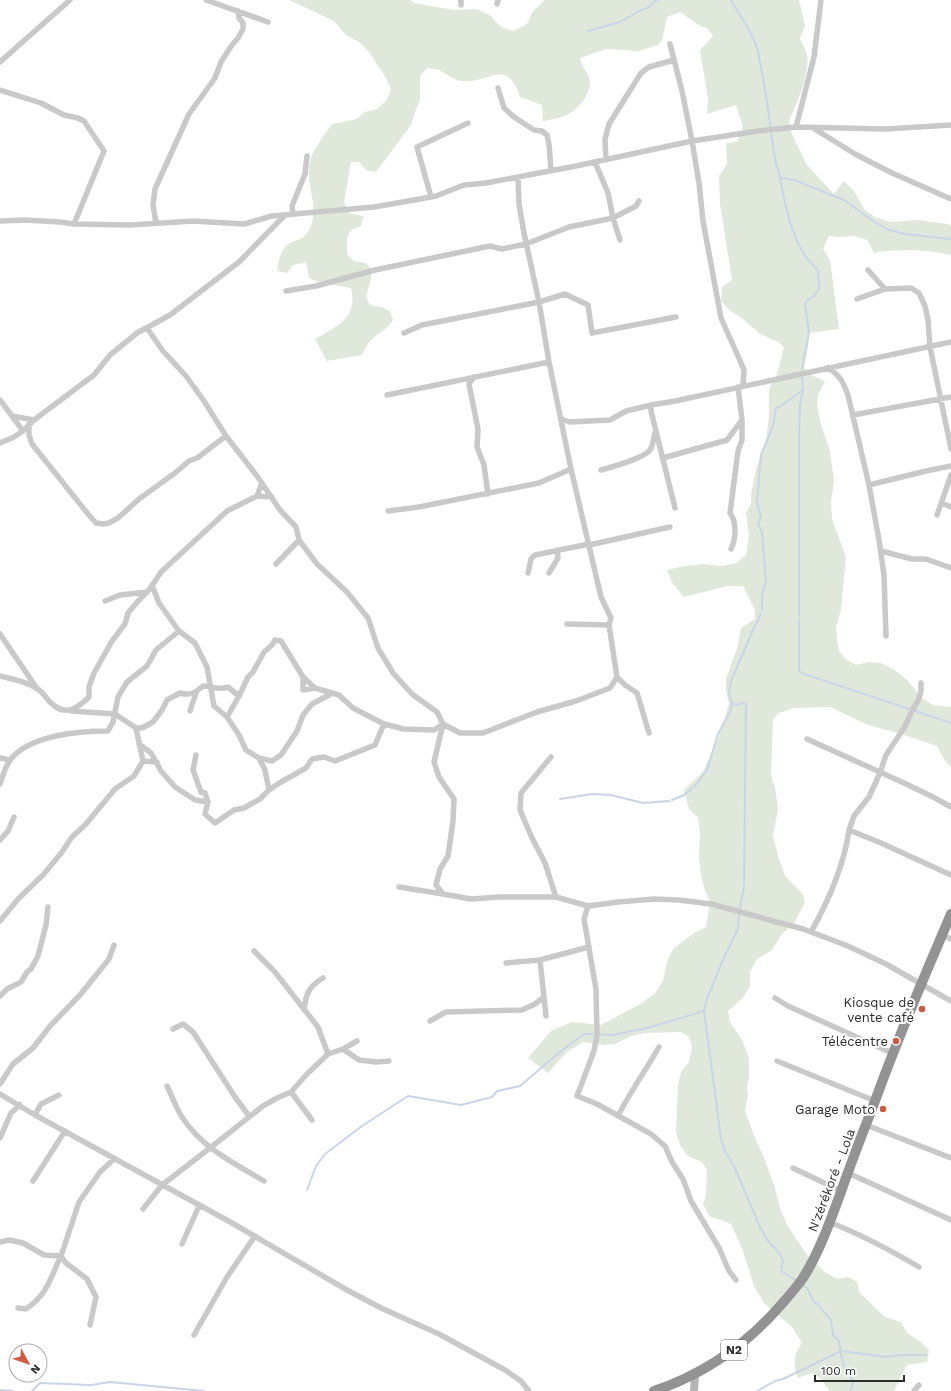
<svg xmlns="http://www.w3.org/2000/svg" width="951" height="1391" font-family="'Work Sans',sans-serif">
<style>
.green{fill:#dfe8db}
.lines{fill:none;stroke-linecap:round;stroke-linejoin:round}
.stream{stroke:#c9d4e6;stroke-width:2}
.street{stroke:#c9c9c9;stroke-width:5.5}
.secondary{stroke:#b6b6b6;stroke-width:8}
.highway{stroke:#939393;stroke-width:10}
.poi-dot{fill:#cf5942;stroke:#fff;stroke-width:1.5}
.labels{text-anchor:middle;stroke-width:4;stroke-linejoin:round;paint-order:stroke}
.shield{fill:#fff;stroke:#6b6b6b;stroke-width:1}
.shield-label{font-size:12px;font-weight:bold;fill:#2c2c2c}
.poi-label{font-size:13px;fill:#2c2c2c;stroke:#fff;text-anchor:end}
.street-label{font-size:13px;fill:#2c2c2c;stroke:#fff}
</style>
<rect width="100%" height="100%" fill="#fff"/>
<path class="green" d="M289,0H411L414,3L453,10L477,9L491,16L501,27L513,31L527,24L533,11L545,0H799L805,26L800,38C802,44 806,49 807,55C811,69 796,108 789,120L791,132L807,165L834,194L844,181L854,191L864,209L875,217L891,222L917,220L948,224L951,226V255C925,250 899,248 874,253L867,240L854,236L840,237L829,236L823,249L830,260L839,329L809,333L808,347L804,367L813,376L825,381L818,395L817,405L821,425L830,451L834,481L831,502L832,519L846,557L841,609L836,628L837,640L839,651L846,659L856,665L868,662L881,663L893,669L907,680L922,698L933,705L951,707V767L945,761L937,746L898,733L868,725L830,707L794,708L779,713L773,720L771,775L776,793L778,809L773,835L778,856L785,876L803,894L805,902L795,922L781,935L772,950L757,959L750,972V986L743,998L728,1011L730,1022L742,1040L749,1058V1078L747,1086L748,1095L745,1110L754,1136L763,1155L773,1182L781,1211L787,1225L807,1255L825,1272L837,1279L848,1277L857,1282L860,1293L885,1317L901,1322L907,1333L921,1342L929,1350L927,1362L907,1365L900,1378L894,1391H830L820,1378L811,1373L798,1378C793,1363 793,1355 802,1343L792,1327L764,1303L754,1286L742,1248L731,1224L722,1220L710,1217L703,1204L706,1195L707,1170L702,1162L688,1156L680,1145L676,1132L678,1085L681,1072L689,1062L692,1047L689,1037L681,1032L645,1033L632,1036L615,1044L604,1045L583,1042L567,1052L548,1073L528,1058L551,1031L572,1022L601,1025L642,1003L655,993L663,981L667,962L673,949L694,933L706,927L710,901L705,891L701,875L699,858L700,831L698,817L689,809L684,790L703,772L719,736L729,704L726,691V678L737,649L741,628L755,619V610L743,586H727L684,597L673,584L667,570L684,566L702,564L722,566L736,563L746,555L749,535L746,513L751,504V494L756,469L766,441L769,416V389L777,374L784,347L778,342L760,334L743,319L729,310L721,301L722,287L732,280L720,204L719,176L727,164L726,143L737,142L743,127L736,105L707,114L708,98L700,50L713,36L707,28L700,26L680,12L667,17L662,41L658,45L639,51L606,49L580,58C582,70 590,72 590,83C590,88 587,94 585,98C574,115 562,118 543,121L542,105L520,97C507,56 488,84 462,81C454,81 446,73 439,70C435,69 431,69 427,68L420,76V100L415,112L411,125L376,172L366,170L359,162H351L344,202L349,213L362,216L364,217L362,221L361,226L351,230L347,238V254L354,261L366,263L371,269V279L366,297L370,305L381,307L390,311L393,320C387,330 379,332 371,340C367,344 365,350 362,355L327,361L315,339C338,326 358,318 351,288L321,283L309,278L306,262L293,265L287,273L277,271C278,263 280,252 286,246C295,238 303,243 310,228C319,207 307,187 309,167C311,151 323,137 332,124L356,119L365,112L377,109L386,101L391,90L386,78L369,52L359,42L346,35L334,21Z"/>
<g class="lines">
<path class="stream" d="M731,0C740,16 753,33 758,51C759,55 759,59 760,63C767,95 770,127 775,159C776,165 779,171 780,177C785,207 794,251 818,270L819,289L814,296L808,300L805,304L809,332L802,369
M588,31L620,22L639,11L649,7L652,3L658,0
M780,178L794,180L844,200L873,221L885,228
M887,229L904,234L951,239
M762,610V596L766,581L762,533L758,523L761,517L757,503L761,455L773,426L776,408L781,406L803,390L802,376
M799,616V437L800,404L803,391
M799,620V671L804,674L951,723
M732,703L738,705L741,703L746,704L744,887L739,913L738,929L722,962L707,999L704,1011L721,1139L726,1153L734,1166L760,1227L768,1241L779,1253L783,1261L781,1271L797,1281
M560,799L592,794L611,795L643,803L669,801
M672,800L684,795L695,786L707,770L718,734L730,712L732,703L729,694L731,681L753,630L761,614
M307,1190L316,1166L325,1154L362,1126L408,1096L461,1105L492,1097L497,1091L520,1086L561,1051L584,1034L613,1035L647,1028L704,1011
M802,1285L807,1288L814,1302L818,1304L824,1312L831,1320L833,1335L839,1341L842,1359L846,1372L854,1381L850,1391
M0,1390L13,1391
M32,1391L40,1383L91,1385L110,1382L204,1391
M757,1391L775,1381L783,1379L841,1351L887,1357L901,1355H926"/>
<path class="street" d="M206,0L268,22
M497,4L498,0
M461,5V0
M670,44L682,91L692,141L699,183L703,221L721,318L741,363L744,370L743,386
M0,62L70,0
M498,88L504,108L514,117L534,130L542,131L547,135L549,144L551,170
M0,90L41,103L64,115L78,118L84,121L104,151L74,224
M796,127L814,57L821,0
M813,128L855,154L892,173L951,199
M606,160L605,139L609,124L641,73L649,67L674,60
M595,162L608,193L613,218L620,240
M518,177L519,204L524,233L539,302L549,362L571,469L601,597L611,618L609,625L617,677L625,685L637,693L649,733
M431,197L417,147L468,123
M293,214L292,206L305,174L307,156
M0,221L25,220L60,222L74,224L130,225L193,221L244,224L272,216L374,207L420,199L436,196L464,185L486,183L576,166L692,141L758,131L796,127L886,129L951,125
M156,223L153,205L155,189L189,114L215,78L221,62L232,45L238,38L243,29V23L239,18L238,11
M868,270L885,289L911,288L919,293L925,306L928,320L930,347L951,449
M286,291L316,286L375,270L490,246L502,249L526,244L569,227L613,218L636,206L639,201
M857,299L885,289
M147,328L163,351L186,376L204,401L226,436L257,476L280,510L296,527L299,540L317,564L347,592L368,618L378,648L393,673L412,694L437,712L443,724L434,730L404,729L384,724L353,708L339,695L315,688L303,690V677L281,641L275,640L272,645L264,652L253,672L248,677L239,696L227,717
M404,333L422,325L539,302L565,294L588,305L592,333L676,317
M828,368C841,376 843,382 848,395L869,485L879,540L884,575L886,636
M474,377L469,384L478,429L477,447L484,465L488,494
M387,395L549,362
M0,400L23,431
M651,405V411L675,508
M853,415L951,397
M12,416L34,420
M561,419L570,422L610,420L626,411L651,405L675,401L951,342
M29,424V435L32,444L88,514L96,523L103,524L109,523L118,518L139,499L175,473L189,461L197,458L226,436
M0,443L14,437L23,431L34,420L94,375L110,355L137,333L170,315L239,262L285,215
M663,458L727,440L742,420
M601,470C612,467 644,458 650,450C653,446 654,437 655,432
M869,485L926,471L951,466
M257,496L272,497
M942,503L951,507
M388,511L419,507L539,483L571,469
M937,515L951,475
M589,545L670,527
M731,549C736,539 737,522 730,513L738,451L742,440V420L738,387
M881,551L912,559H926L951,568
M276,564L299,540
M528,573L531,559L535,555L589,544
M549,573L558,558L557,550
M105,601L120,595L147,592
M567,624L609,625
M179,631L195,643L207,667L214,706L227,717L239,735L246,750L259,758L265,770L269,790
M0,634L36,687
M0,676C12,679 26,681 36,688C42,691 45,696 49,701C64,717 76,710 89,697V687L94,673L112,641L125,624L128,613L139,600L149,590L161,572L227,511L257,496L262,483
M303,677L315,688
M617,677L610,688L576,701L537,712L483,733H460L443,724L434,762L439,777L454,799L453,821L448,856L440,869L436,885L443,894L471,899L499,897H556L588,906L618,902L654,899L679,900L711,904L803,929L848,946L886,964L951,1001
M71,711L115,714L136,728H142L153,722L162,710L167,700L180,693C190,696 195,693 203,686C213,686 219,691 228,687L239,696
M190,711L196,693
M807,739L904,783L935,798L951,807
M139,744L151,753L161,771L175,787L195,800L208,802
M196,755L193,770L201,792L205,793L208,802L205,814L215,823L234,810L244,808L260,799L269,790L281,782L306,768L312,759L324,757L335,761L375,745L384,724
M551,757L521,793L520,810L532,838L545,863L556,897
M0,758L10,760
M259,758L272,761L281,755L297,731L303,715L312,704L333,693
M143,761L157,762
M0,784C3,776 5,766 11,759C30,735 80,731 108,731L113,722L118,697L127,682L147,666L156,650L179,631L159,603L152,585
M849,830L854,816L869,797L880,773L886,755L904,728L914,707L918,701L921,691V683
M0,840L8,831L14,817
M399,887L443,894
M588,906L584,919L596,989L597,1035L594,1051L577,1096L597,1104L651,1134L665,1146L672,1162L683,1179L691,1201L719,1248L729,1271L736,1280
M0,921L19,898L43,875L62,852L72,837L86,824L115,789L134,776L143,761L136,728
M811,932C829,900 844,866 849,830L881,843L951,875
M942,935L951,939
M506,963L540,960
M0,996L7,989L21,982L27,972L31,969L38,956L46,925L48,907
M775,998L788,1006L892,1053
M304,1010C306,994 308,987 323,978
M546,1016L540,960L589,947
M430,1021L446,1012L522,1010L535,1004L544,997
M173,1029L183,1024L193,1032L235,1097L249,1116
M343,1049L357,1041
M328,1054L343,1049L359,1060L376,1062L389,1061
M777,1061L875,1101
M0,1084L13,1064L33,1048L51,1025L80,995L109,959L114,945
M167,1086C172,1096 176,1108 182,1117C202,1148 234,1163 264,1181
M291,1092L312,1120
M0,1094L35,1115L232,1223L347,1290L381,1308L439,1334L505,1370L521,1381L529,1391
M35,1115L41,1104L59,1095
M618,1116C630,1092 646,1070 659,1047
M866,1125L951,1158
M0,1138L11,1113L20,1105
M793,1168L841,1191
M848,1173L951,1220
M33,1181L65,1131
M143,1209L162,1185L210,1148L263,1106L277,1098L291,1092L308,1073L328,1054L318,1027L275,972L254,951
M829,1222C860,1234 890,1250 919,1267
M0,1242L9,1240L23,1243L44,1255L61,1256C50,1278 48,1294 26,1309L18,1308
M182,1244L199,1206
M90,1325L96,1297L87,1279L66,1263L61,1256L79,1202L100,1172L114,1159
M194,1335L227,1277L255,1236
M914,1391L919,1385"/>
<path class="secondary" d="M694,1391L695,1375"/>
<path class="highway" d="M654,1391C704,1374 745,1346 780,1306C788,1297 796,1288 803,1278C820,1251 831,1219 842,1189C853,1157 866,1125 878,1093C900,1032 926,973 951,914"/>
</g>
<g class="poi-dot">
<circle cx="922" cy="1009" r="4"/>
<circle cx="896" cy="1041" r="4"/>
<circle cx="883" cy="1109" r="4"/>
</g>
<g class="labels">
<rect class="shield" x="721" y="1340" width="26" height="20" rx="3"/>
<g class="shield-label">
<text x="734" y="1354">N2</text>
</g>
<g class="poi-label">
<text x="914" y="1007">Kiosque de<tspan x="914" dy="15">vente café</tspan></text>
<text x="888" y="1046">Télécentre</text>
<text x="875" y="1114">Garage Moto</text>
</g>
<g class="street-label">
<text transform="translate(831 1180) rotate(-69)" y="5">N'zérékoré - Lola</text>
</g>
</g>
<g transform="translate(28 1363) rotate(130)"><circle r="19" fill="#ffffff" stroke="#ababab"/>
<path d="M0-3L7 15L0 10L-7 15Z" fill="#cf5942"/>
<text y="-6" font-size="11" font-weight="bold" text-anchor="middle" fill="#2c2c2c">N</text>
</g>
<path d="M815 1375v6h89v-6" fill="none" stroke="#2c2c2c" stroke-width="2"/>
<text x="821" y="1375" font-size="12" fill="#2c2c2c" stroke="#ffffff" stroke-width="3" paint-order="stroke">100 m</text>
</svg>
